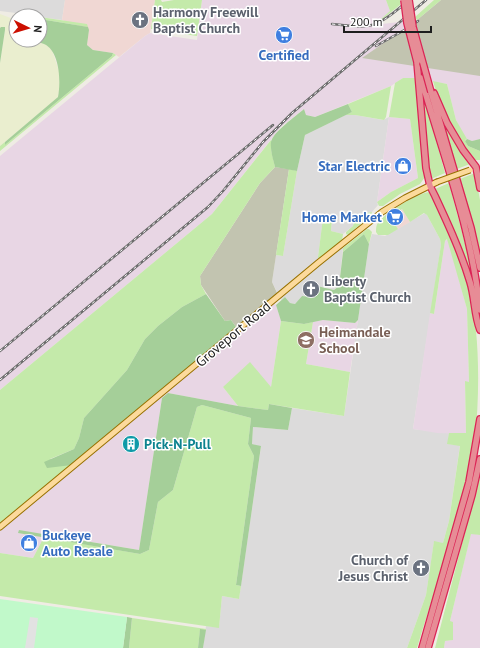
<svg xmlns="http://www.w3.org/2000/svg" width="480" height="648" font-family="'PT Sans',sans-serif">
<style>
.residential{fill:#dcdbdb}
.commercial{fill:#f0d7d3}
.industrial{fill:#e8d6e4}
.construction{fill:#c2c4b0}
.farmland{fill:#eaeecf}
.grass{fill:#c4eaaa}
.forest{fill:#a5cf99}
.park{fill:#c1f9ca}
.parking{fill:#e2e2e2}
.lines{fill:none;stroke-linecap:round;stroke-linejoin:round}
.primary-casing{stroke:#987100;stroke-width:7}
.motorway-casing{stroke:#db2455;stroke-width:8}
.primary{stroke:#fcda9c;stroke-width:5}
.motorway{stroke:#e78c96;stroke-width:5.5}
.rail-casing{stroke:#6c6c6c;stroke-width:2.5}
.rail{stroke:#fff;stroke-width:1;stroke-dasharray:3;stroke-linecap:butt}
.primary-bridge-casing{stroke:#987100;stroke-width:7;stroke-linecap:butt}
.motorway-bridge-casing{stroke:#db2455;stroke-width:8;stroke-linecap:butt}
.primary-bridge{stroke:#fcda9c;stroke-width:5}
.motorway-bridge{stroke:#e78c96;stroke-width:5.5}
.labels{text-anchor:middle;stroke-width:3;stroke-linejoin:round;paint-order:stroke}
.worship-label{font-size:14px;font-weight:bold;fill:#5b616d;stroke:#fff;text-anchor:start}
.shop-label{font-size:14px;font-weight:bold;fill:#366cbe;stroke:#fff;text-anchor:end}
.education-label{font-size:14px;font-weight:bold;fill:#785e54;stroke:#fff;text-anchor:start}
.street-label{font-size:14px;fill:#1e1e1e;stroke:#fff}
.culture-label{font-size:14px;font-weight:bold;fill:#0d838f;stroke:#fff;text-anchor:start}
</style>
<rect width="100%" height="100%" fill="#efece4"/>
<path class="residential" d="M0,0H65L62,20L40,17V16L0,11Z
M345,115H355L383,120L389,117L377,202L378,205L372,212L356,215L353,226L343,234L331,231L332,220L323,219L318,257L342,241L343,248L339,286L334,290L313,285L311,297L302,296L295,304L290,303L285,297L281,300L272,282L276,255L283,256L297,171L305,135Z
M425,213L427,215L440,239L441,245L413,429L449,433L448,444L460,445L449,521L443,543L434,542L426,595L407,648H203L206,626L219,627L222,596L239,599L261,447L252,444L253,427L288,430L292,408L344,416L369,244L372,234L385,236Z"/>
<path class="commercial" d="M65,0H155L150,33L145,36L119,57L113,53L93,50L87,45L89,30L62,20Z
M402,209L410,222L398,229L390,217Z"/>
<path class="industrial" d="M202,0H386L390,11L380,20L382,24L417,20L441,0H480V139L472,141L467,139L464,135L456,120L447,84L415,78H403L391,86L315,117L306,115L304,109L281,127L212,214L0,390V156L145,36L150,33L197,40Z
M389,117L410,119L418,178L391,192L377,202Z
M448,239L467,309L469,382H465L466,434L437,433L413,429L430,313L434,314L445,241Z
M272,300L276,305L281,321L271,387H223L238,406L168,393L162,398L139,550L45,534L18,533L44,537L33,558L0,553V525L236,327Z
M323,320L355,323L358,320L350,372L306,364L313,322Z
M471,533L480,535V648H444L445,641L453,640L450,621Z"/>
<path class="construction" d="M441,0H480V76L362,58L417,20Z
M275,167L289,169L272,282L278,295L236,327L231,320L225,321L201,285L200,276L260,183Z"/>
<path class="farmland" d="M0,14L16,20V40H31L34,42L45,44L50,48L53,53L59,71L60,87L58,97L56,100L0,146V63L5,30L1,27L0,28Z"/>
<path class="grass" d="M155,0H161L162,2L174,0H202L197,36L151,29Z
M386,0H400V5L380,21V20L390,11Z
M434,0H441L417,20L415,17Z
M40,17L87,24L88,27L40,19Z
M113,53L116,55L0,151V146L5,142V145L112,56Z
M403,78H415L419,103L425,177L420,184L400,194L383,206H379L377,202L391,192L418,178L410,119L389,117L395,83Z
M433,81L447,84L456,120L467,139L465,140L468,146L480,151V160H473C456,141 440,106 433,81Z
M391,86L386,117L384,120L355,115H345L352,112L348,104Z
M422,95H424L445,173L431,179Z
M440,114L470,164L457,169Z
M271,140V150L275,167L260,183L200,276L201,285L206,294L182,307L158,326L145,339L127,370L84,418L79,438L74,449L50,459L72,465L0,525V390L212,214Z
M289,169L297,171L283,256L276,255Z
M475,173L480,200V255L475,234L460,179Z
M449,183L468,255L475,292L462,255L435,189Z
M429,192L434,195C446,223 462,253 468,282C480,330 480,390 475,439C465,510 437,580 417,648H407L426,595L434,541L443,543L449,521L460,446L447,444L449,433H466L465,381L469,382L467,309L447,239L445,241L434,314L430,313L441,245L440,239L427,215L424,213L410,222L402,209L390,217L398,229L388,235H378L376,232C376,229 376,225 378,223C383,214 418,193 429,192Z
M372,212L371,215L348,235L346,234V232L353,226L356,215Z
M323,218L332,219L331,231L343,234L342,241L319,260L318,257Z
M367,229H369L372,232L369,244L364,234L343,252V248Z
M281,321L304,324L313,322L306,364L350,372L344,416L269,404L268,410L238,406L223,387L250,362L271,387Z
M202,405L251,418L248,444L254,456L236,585L241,586L239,599L222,596L219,628L0,596V553L33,558L44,537L140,554L149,550L158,502L173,490L197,407Z
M480,474V535L471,534L450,621L453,622V640L445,641L444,648H435Z
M132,618L206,629V630H200L198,648H129Z"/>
<path class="forest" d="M40,19L88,27L89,30L87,45L93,50L113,53L112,56L5,145V142L58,97C61,82 60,51 44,44C40,42 36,43 32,41L31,40H40Z
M1,27H5V30L0,63V28Z
M348,104L352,112L305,135L297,171L275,167C273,159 270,150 271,142C273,132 296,116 304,109L306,115L315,117Z
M467,139L472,141L480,139V151L468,146L465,141Z
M364,234L369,244L358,320L355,323L323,320L304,324L281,321L276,305L285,297L290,303L295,304L302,296L311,297L313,285L334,290L339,286L343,252Z
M206,294L225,321L231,320L236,327L72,465L47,468L44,462L74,449L79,438L84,418L127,370L145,339L158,326L182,307Z
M168,393L238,406L268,410L269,404L292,408L288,430L253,427L252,444L261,446L241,586L236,585L254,456L248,444L251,418L202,405L197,407L173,490L158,502L149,550L140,554L18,533L19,530L139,550L162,398Z
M127,617L132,618L129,648H123Z
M200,629L206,630L203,648H198Z"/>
<path class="park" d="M0,599L127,617L123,648H0Z"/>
<path class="parking" d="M30,617L38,618L34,648H25Z"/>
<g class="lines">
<defs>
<path id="primary" d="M0,527L318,263L382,212L405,198L437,182"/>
<path id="motorway" d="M417,62L426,168L430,186L435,196C448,224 461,252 470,282C475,298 474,315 480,330
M421,78C443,155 472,231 480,310
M431,92L471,228L480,268
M434,93L447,123L463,150L476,167L480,188
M422,648L469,482L480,419
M428,648L472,495L480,459"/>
</defs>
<use href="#primary" class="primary-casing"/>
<use href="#motorway" class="motorway-casing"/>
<use href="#primary" class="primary"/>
<use href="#motorway" class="motorway"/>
<defs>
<path id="rail" d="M332,24C369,28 374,30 403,5
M376,46L408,28L418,21
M0,351L273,125
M0,380L208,207L223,191L263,142L292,113L426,0"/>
</defs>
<use href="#rail" class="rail-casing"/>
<use href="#rail" class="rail"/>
<defs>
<path id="primary-bridge" d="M437,182L470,170"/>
<path id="motorway-bridge" d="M404,0L407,23L417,62
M409,0L413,27L431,92"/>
</defs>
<use href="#primary-bridge" class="primary-bridge-casing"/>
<use href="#motorway-bridge" class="motorway-bridge-casing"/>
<use href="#primary-bridge" class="primary-bridge"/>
<use href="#motorway-bridge" class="motorway-bridge"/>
</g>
<defs>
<symbol id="church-disc" viewBox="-11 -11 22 22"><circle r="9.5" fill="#6b7280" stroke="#fff"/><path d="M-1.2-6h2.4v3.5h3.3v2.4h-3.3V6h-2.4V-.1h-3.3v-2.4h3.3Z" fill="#fff"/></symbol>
<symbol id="supermarket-disc" viewBox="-11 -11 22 22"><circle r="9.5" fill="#3f7fe0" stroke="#fff"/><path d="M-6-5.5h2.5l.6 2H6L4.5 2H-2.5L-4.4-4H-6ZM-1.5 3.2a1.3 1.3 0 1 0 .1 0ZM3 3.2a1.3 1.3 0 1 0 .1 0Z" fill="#fff"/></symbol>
<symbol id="shop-disc" viewBox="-11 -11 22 22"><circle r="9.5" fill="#3f7fe0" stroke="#fff"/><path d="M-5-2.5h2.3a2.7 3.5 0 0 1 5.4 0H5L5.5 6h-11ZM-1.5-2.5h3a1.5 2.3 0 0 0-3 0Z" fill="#fff"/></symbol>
<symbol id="school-disc" viewBox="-11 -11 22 22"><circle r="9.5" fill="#8d6e63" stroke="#fff"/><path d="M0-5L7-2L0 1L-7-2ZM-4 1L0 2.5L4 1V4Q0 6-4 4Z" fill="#fff"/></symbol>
<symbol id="building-disc" viewBox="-11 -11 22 22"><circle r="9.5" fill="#0f9aa8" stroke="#fff"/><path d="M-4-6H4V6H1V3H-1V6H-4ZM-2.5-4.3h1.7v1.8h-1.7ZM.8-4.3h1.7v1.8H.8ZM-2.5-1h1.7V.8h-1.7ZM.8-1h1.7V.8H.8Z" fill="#fff"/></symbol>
</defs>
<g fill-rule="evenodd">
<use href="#church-disc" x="130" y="10" width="20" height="20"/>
<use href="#supermarket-disc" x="274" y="25" width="20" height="20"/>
<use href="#shop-disc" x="393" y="156" width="20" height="20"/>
<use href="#supermarket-disc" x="385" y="207" width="20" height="20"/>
<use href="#church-disc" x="301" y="279" width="20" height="20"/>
<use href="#school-disc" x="296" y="330" width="20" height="20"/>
<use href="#building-disc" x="121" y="434" width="20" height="20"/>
<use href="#shop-disc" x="19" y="533" width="20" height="20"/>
<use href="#church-disc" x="411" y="558" width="20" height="20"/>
</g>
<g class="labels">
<g class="worship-label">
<text x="153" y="17">Harmony Freewill<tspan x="153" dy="16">Baptist Church</tspan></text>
<text x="324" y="286">Liberty<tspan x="324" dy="16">Baptist Church</tspan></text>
<text x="408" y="565" text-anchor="end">Church of<tspan x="408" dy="16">Jesus Christ</tspan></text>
</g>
<g class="shop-label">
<text x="284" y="60" text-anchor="middle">Certified</text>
<text x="390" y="171">Star Electric</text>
<text x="382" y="222">Home Market</text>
<text x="42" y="540" text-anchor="start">Buckeye<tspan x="42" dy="16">Auto Resale</tspan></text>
</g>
<g class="education-label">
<text x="319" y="337">Heimandale<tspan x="319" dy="16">School</tspan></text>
</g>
<g class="street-label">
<text transform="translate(233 334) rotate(-40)" y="5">Groveport Road</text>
</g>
<g class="culture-label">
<text x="144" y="449">Pick-N-Pull</text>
</g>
</g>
<g transform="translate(28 28) rotate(95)"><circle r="19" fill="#ffffff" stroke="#a5a5a5"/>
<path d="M0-3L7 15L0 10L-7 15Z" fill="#cc0f00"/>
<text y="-6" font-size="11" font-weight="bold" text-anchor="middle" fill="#1e1e1e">N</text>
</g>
<path d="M344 26v6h87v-6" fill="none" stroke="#1e1e1e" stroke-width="2"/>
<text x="350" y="26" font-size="12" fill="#1e1e1e" stroke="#ffffff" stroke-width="3" paint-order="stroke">200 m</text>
</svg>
